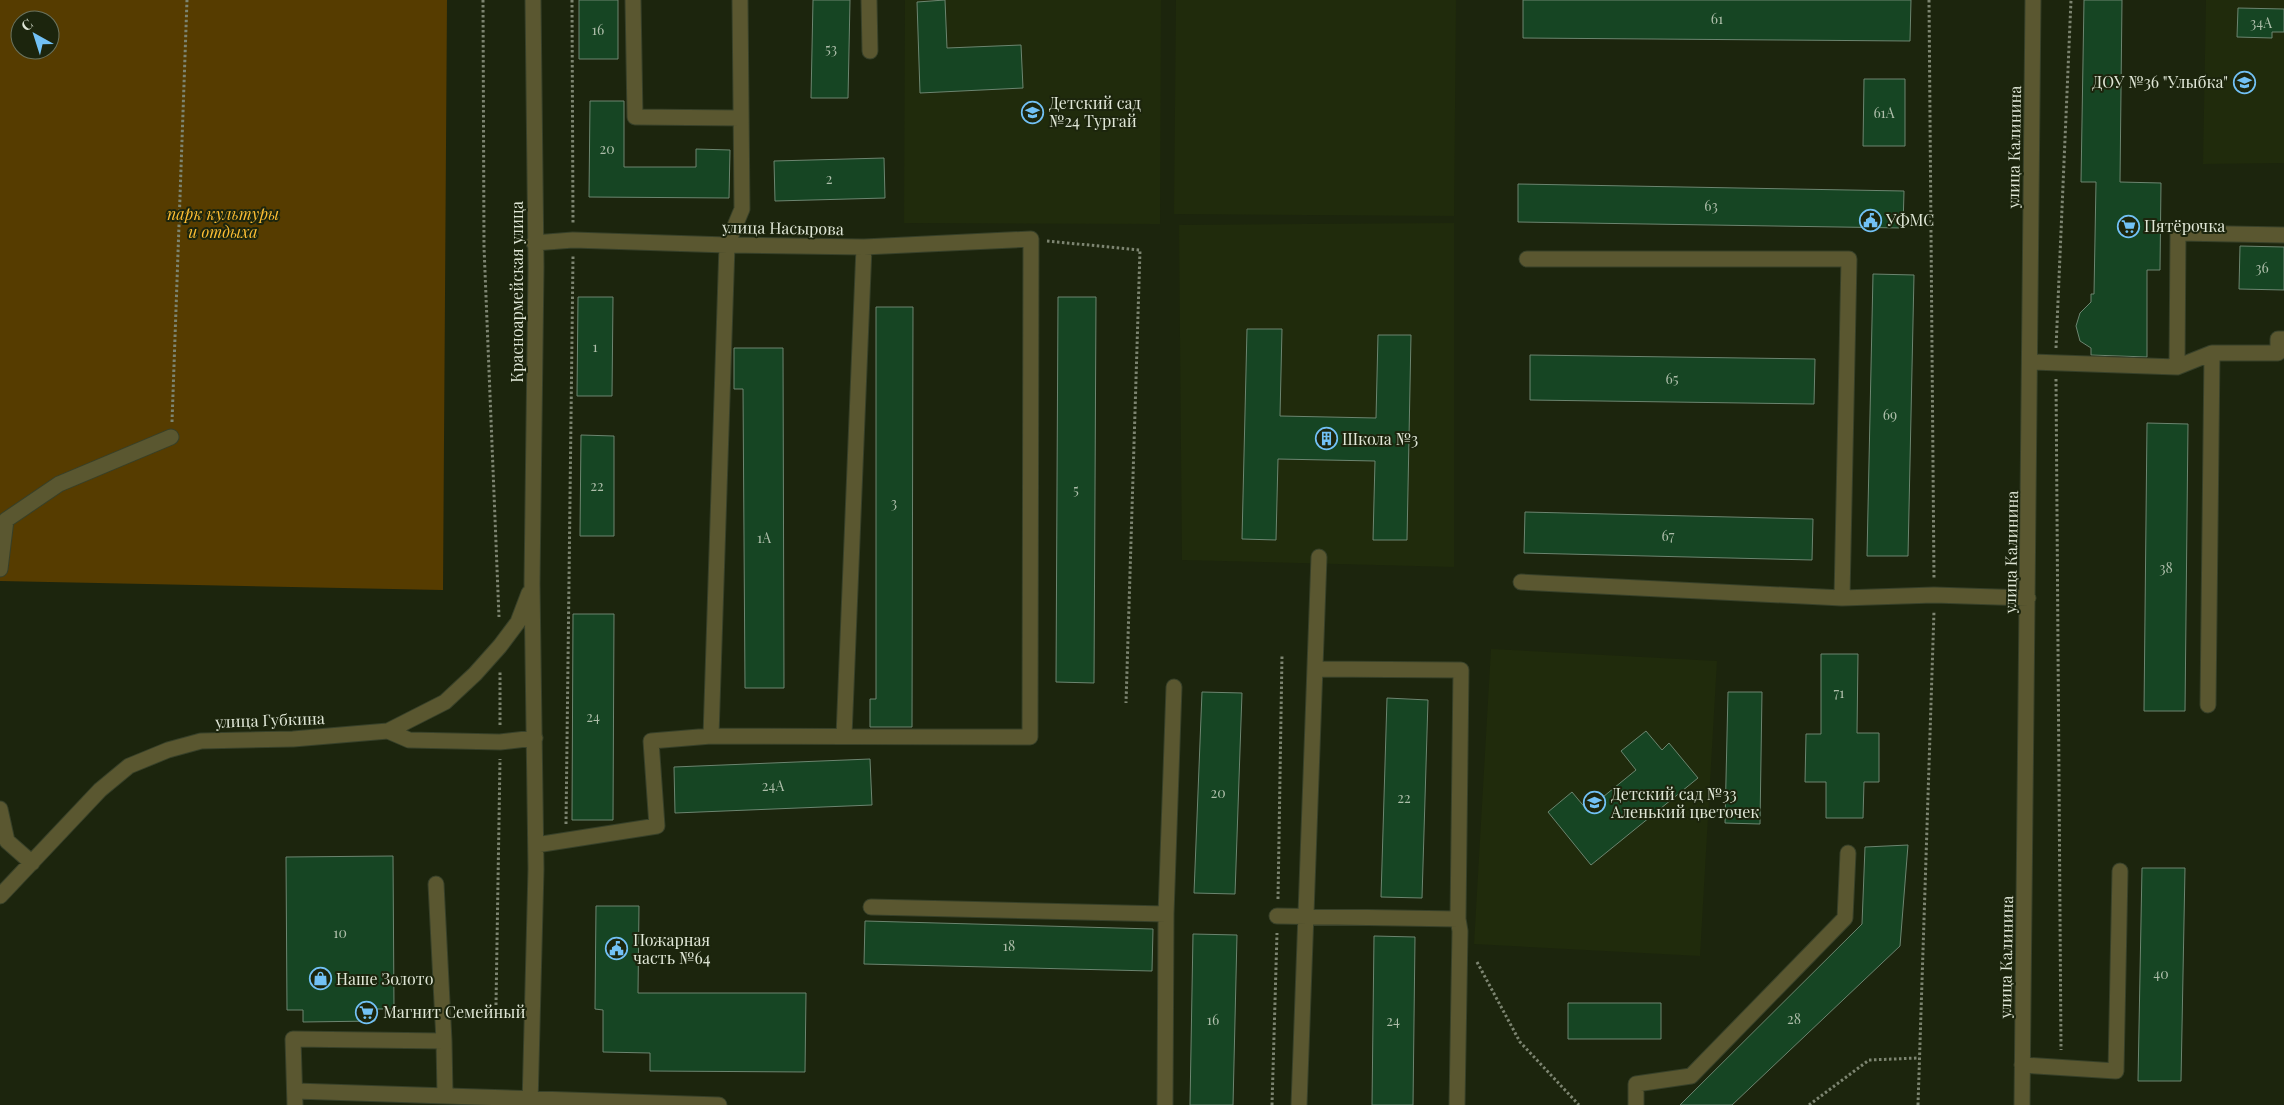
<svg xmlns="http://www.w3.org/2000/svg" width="2284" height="1105" font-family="'Playfair Display',serif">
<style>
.built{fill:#202b0c}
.green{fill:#563c00;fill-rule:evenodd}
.building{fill:#164523;stroke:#6c8570}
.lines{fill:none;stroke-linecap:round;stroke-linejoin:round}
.minor-casing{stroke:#374029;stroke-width:17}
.path{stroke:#7d8571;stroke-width:3;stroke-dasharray:2.5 2.5;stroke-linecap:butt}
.minor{stroke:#5a5730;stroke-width:15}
.labels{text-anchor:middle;stroke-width:4;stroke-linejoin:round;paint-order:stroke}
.number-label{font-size:14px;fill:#aebeaa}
.poi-label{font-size:16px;fill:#e0e7d7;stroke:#1c250d;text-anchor:start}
.street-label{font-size:16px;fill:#e0e7d7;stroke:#1c250d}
.park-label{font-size:16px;font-style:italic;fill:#fdbe33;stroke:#1c250d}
</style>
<rect width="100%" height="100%" fill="#1c250d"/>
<path class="built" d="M905,0H1161L1160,224L904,223Z
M1176,0H1456L1454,216L1174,214Z
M2206,0H2284V163L2203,164Z
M1454,223V567L1182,560L1179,225Z
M1491,649L1717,661L1700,956L1474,944Z"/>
<path class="green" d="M0,0H447L443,590L0,581ZM20,20H50V50H20Z"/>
<path class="building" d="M579,0H618V59H579Z
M813,0H850L848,98H811Z
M945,0L947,48L1021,45L1023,88L920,93L917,2Z
M1523,0H1911L1910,41L1523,38Z
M2084,0H2122L2120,182L2161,183L2160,270H2147V357L2091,355V348L2080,341L2076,326L2080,313L2091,302V294H2094L2096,182H2081Z
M2238,8L2284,9V32H2272V38L2237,37Z
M1864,79H1905V146H1863Z
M590,101H624V167H696V149L730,150L729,198L589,197Z
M884,158L885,198L775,201L774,161Z
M1518,184L1904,191L1903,228L1518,222Z
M2240,246L2284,247V290L2239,289Z
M1873,274L1914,275L1908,556H1867Z
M578,297H613L612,396H577Z
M1058,297H1096L1094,683L1056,682Z
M876,307H913L912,727H870V699H876Z
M1247,329H1282L1280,416L1376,418L1378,335H1411L1407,540H1373L1375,461L1278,459L1276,540L1242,539Z
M734,348H783L784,688H745L743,389H734Z
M1530,355L1815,359L1814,404L1530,400Z
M2147,423L2188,424L2185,711H2144Z
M581,435L614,436V536H580Z
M1525,512L1813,519L1812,560L1524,553Z
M573,614H614L613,820H572Z
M1821,654H1858L1857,733H1879V782H1864L1863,818H1826V782H1805L1806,734H1821Z
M1202,692L1242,693L1235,894L1194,893Z
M1728,692H1762L1760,824L1725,823Z
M1387,698L1428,700L1422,898L1381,897Z
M1646,731L1662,750L1669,743L1698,778L1591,865L1548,812L1572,792L1587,810L1636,770L1621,751Z
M870,759L872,805L675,813L674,767Z
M1908,845L1900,946L1732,1105H1680L1862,924L1865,847Z
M393,856L394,1009H375V1021L303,1022V1010H287L286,857Z
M2142,868H2185L2181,1081H2138Z
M596,906H639L638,993H806L805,1072L650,1071V1053L603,1052V1010L595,1009Z
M865,921L1153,929L1152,971L864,964Z
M1193,934L1237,935L1233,1105H1190Z
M1374,936L1415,937L1413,1105H1372Z
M1568,1003H1661V1039H1568Z"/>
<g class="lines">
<defs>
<path id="minor" d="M633,0L635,117L741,118
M869,0L870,51
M534,243L573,240L727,245L864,247L1031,239L1030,737L711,736L651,741L657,826L536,845
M1527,259H1849L1842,598
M2031,362L2177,367L2212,353H2278V339H2284
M2177,367L2178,233L2284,235
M0,569L6,520L59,484L171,437
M1521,582L1842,598L1934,595L2028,598
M1315,669L1461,670L1458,919L1460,931L1457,1105
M2208,705L2212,353
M388,731L409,740L500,742L535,738
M711,736L727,245L742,209L740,0
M844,736L864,247
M0,809L7,841L32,863
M0,896L100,790L129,766L168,750L201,741L293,739L388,731L445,702L475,674L500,646L518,622L529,593
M871,907L1166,914
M1277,916L1458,919
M444,1041L445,1095
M2022,1065L2116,1071L2120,871
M295,1091L719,1105
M295,1105L293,1039L444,1041L436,884
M530,1105L536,869L532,584L536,267L533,0
M1165,1105L1166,914L1174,687
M1299,1105L1319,557
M1636,1105V1084L1691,1076L1845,918L1848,853
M2022,1105L2033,0"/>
</defs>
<use href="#minor" class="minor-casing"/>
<path class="path" d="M483,0L484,247L499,617
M572,0L573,224
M1929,0L1934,580
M1047,241L1140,250L1126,703
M2056,348L2071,0
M2056,379L2061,1050
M172,422L187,0
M500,725V671
M566,824L573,256
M1278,899L1282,655
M1477,962L1520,1042L1579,1105
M496,1005L500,759
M1272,1105L1277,933
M1809,1105L1869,1060L1918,1058
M1918,1105L1934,611"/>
<use href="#minor" class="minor"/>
</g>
<defs>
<symbol id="school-ring" viewBox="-11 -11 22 22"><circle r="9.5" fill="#1c250d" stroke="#72c1f5" stroke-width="1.5"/><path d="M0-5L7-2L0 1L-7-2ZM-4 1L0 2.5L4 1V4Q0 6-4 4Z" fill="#72c1f5"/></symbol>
<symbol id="civic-ring" viewBox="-11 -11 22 22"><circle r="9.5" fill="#1c250d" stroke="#72c1f5" stroke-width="1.5"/><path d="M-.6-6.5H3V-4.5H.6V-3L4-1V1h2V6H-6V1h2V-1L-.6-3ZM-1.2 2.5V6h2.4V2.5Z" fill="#72c1f5"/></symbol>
<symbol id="supermarket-ring" viewBox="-11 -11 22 22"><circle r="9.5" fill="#1c250d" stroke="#72c1f5" stroke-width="1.5"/><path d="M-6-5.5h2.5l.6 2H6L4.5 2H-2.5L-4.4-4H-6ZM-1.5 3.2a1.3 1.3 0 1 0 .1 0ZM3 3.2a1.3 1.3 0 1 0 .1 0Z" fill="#72c1f5"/></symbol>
<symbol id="building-ring" viewBox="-11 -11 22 22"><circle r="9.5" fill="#1c250d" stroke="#72c1f5" stroke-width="1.5"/><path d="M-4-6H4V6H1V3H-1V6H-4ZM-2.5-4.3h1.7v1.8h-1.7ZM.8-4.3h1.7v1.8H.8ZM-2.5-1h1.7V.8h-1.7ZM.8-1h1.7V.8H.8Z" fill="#72c1f5"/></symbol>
<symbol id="shop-ring" viewBox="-11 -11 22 22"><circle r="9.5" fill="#1c250d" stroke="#72c1f5" stroke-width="1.5"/><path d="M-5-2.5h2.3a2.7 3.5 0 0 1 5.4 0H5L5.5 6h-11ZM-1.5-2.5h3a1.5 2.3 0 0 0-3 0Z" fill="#72c1f5"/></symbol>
</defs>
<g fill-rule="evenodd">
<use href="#school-ring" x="2232" y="70" width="25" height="25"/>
<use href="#school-ring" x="1020" y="100" width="25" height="25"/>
<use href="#civic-ring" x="1858" y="208" width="25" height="25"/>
<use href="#supermarket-ring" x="2116" y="214" width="25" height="25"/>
<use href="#building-ring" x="1314" y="426" width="25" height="25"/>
<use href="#school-ring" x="1582" y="790" width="25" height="25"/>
<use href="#civic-ring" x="604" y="936" width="25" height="25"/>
<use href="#shop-ring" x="308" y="966" width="25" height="25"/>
<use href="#supermarket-ring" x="354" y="1000" width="25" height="25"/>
</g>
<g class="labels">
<g class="number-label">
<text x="1717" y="24">61</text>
<text x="2261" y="28">34А</text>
<text x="598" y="35">16</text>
<text x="831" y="54">53</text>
<text x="1884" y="118">61А</text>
<text x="607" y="154">20</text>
<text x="829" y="184">2</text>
<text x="1711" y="211">63</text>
<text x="2262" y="273">36</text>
<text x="595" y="352">1</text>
<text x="1672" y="384">65</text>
<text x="1890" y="420">69</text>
<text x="597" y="491">22</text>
<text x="1076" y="495">5</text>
<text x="894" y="508">3</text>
<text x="1668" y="541">67</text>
<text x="764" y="543">1А</text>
<text x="2166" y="573">38</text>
<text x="1839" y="698">71</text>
<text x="593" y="722">24</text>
<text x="773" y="791">24А</text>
<text x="1218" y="798">20</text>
<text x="1404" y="803">22</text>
<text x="340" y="938">10</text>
<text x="1009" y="951">18</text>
<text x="2161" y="979">40</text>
<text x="1794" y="1024">28</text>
<text x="1213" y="1025">16</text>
<text x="1393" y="1026">24</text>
</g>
<g class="poi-label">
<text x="2228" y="88" text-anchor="end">ДОУ №36 "Улыбка"</text>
<text x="1049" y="109">Детский сад<tspan x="1049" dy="18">№24 Тургай</tspan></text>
<text x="1886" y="226">УФМС</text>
<text x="2144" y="232">Пятёрочка</text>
<text x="1342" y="445">Школа №3</text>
<text x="1611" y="800">Детский сад №33<tspan x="1611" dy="18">Аленький цветочек</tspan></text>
<text x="633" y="946">Пожарная<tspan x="633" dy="18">часть №64</tspan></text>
<text x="336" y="985">Наше Золото</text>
<text x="383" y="1018">Магнит Семейный</text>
</g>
<g class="street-label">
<text transform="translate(2014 147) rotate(-89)" y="6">улица Калинина</text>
<text transform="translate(783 228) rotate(1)" y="6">улица Насырова</text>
<text transform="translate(517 292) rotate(-90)" y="6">Красноармейская улица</text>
<text transform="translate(2011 552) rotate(-89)" y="6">улица Калинина</text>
<text transform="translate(270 720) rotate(-2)" y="6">улица Губкина</text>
<text transform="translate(2006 957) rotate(-89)" y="6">улица Калинина</text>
</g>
<g class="park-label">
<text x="223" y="220">парк культуры<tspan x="223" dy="18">и отдыха</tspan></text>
</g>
</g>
<g transform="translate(35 35) rotate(321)"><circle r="24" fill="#1c250d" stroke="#6a735e"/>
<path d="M0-4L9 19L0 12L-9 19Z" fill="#72c1f5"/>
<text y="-8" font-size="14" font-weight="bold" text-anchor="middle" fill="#e0e7d7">С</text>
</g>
</svg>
